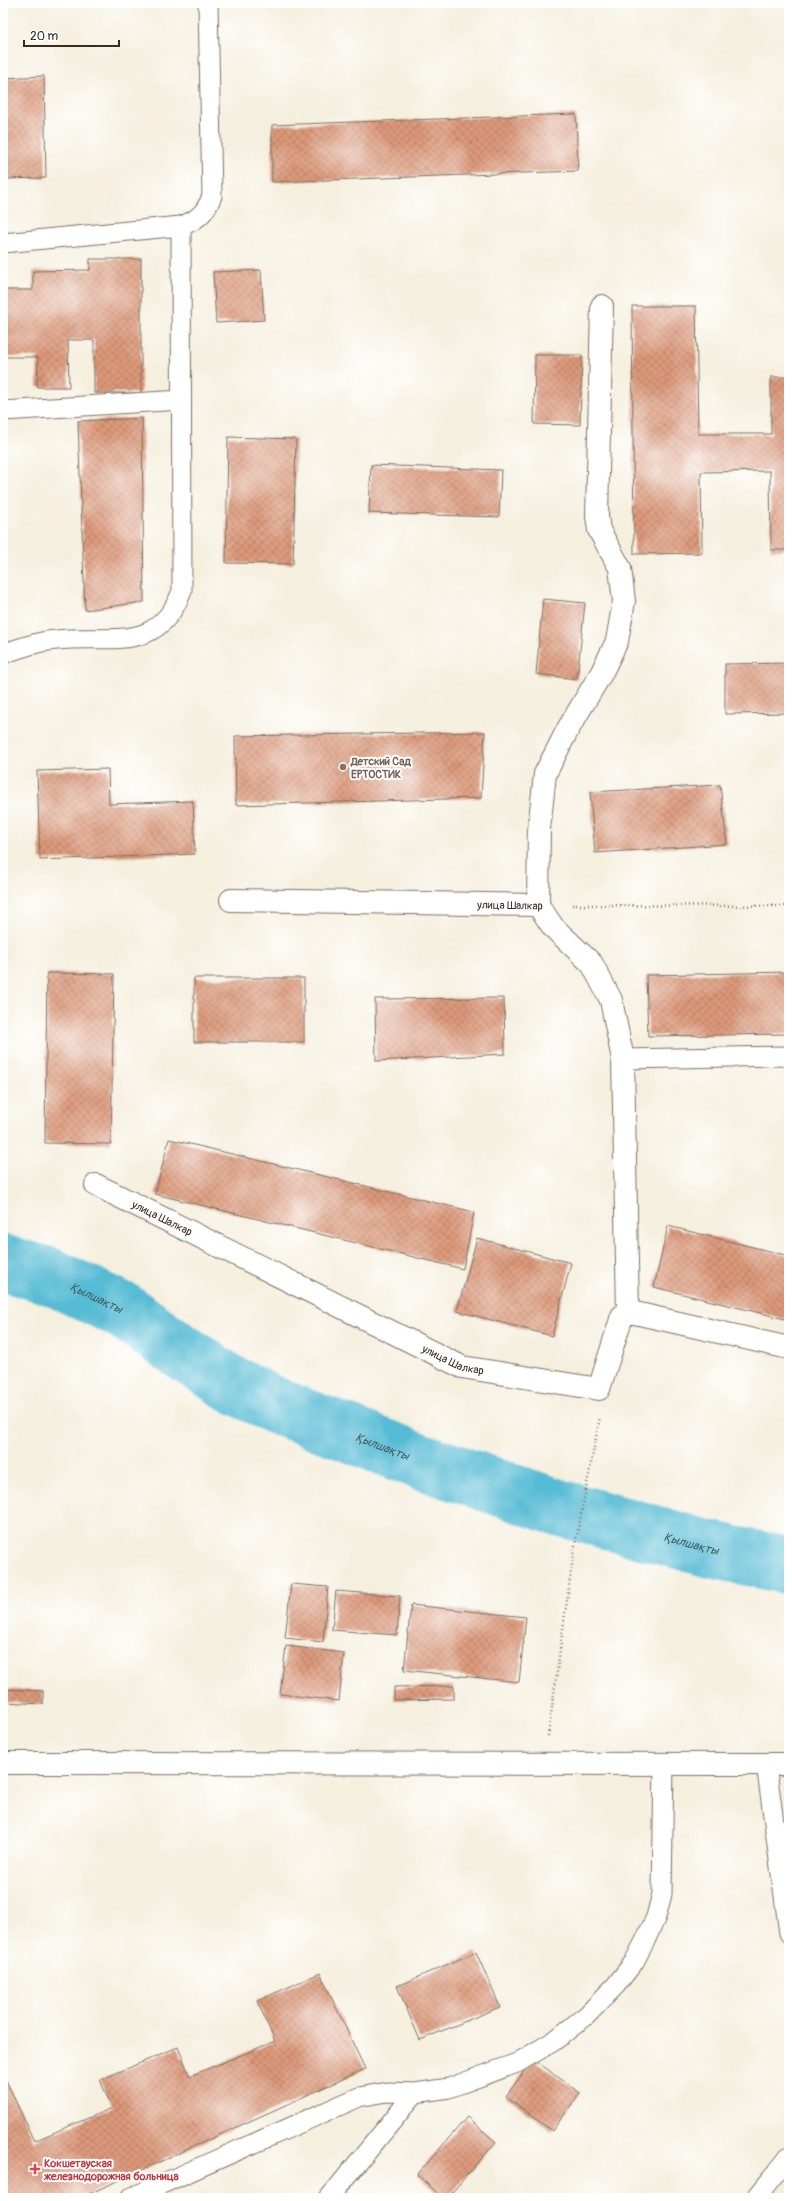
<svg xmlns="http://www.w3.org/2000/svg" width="792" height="2201" font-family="Pangolin,sans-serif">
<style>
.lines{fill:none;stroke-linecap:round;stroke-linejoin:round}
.river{stroke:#56bbd4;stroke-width:57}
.building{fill:url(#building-cross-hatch)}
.service-casing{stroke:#7c6f61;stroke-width:21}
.minor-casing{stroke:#7c6f61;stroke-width:24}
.tertiary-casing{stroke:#7c6f61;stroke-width:24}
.path{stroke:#7c6f61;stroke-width:2.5;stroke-dasharray:1 3;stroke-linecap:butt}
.service{stroke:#fff;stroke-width:19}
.minor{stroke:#fff;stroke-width:22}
.tertiary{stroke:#fff;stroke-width:22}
.education-dot{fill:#8d6e63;stroke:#fff;stroke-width:1.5}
.health-dot{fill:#e0444e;stroke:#fff;stroke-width:1.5}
.labels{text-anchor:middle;stroke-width:4;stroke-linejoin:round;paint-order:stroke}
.education-label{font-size:11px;font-weight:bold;fill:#785e54;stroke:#fff;text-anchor:start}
.street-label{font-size:11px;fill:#3b2a1e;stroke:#fff}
.health-label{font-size:11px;font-weight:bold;fill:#be3a42;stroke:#fff;text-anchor:start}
.water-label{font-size:12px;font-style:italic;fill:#445d5e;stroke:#fff}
</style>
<defs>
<pattern id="building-cross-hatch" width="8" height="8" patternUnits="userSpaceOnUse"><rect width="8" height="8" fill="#dd997a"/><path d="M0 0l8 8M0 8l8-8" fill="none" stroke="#b47d63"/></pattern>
</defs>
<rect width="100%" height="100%" fill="#fff"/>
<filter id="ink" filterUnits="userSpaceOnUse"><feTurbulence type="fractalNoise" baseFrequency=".025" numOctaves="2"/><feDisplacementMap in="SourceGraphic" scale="8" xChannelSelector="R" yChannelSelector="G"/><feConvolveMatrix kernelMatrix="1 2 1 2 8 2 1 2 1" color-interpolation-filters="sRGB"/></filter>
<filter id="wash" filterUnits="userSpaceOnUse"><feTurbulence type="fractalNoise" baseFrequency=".012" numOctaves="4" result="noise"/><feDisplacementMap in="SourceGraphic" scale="16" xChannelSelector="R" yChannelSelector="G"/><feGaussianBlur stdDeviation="0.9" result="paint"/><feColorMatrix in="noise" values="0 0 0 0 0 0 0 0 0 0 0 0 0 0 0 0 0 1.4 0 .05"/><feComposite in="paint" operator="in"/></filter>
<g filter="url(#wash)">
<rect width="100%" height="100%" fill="#f5efde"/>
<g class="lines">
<path class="river" id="s1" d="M3,1263L50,1276L122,1310L194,1360L232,1384L274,1405L420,1461L557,1507L709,1549L789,1566"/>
</g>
<g id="blocks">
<path class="building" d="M44,76L46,178L3,179V78Z
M576,114L578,171L272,182V125Z
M90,259H141V393H94V340H68L69,387H37L38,357H3V290H33V271L90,270Z
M261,270L264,320L216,323L213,272Z
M632,306H696L698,434H771V377H789V550H771L770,471L701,472L702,553L634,554Z
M535,355H582L580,425L534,424Z
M142,418L144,602L85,610L78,421Z
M228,437L296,439L293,564L226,563Z
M371,465L501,470L499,517L369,513Z
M543,599L585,603L577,679L536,674Z
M789,663V713L725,714V664Z
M485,732L481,798L236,805L235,736Z
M108,769L109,804L193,801L195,854L40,860L37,771Z
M720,785L727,844L595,853L590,792Z
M789,972V1034L648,1036L646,975Z
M47,973L114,974L111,1144L45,1143Z
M194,978H304V1042H194Z
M504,998L505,1054L376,1061L375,999Z
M169,1139L474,1212L463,1269L155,1194Z
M668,1226L789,1256V1320L654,1287Z
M477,1238L571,1263L552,1336L457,1311Z
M291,1584L328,1587L323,1642L285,1638Z
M336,1591L400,1596L397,1635L332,1630Z
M411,1605L526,1617L519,1682L404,1670Z
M286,1646L344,1653L339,1701L280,1694Z
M454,1686V1699L394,1700V1687Z
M3,1689L43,1691V1704L3,1702Z
M476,1952L500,2007L420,2040L397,1986Z
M320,1973L365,2069L80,2198H3V2074L34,2141L112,2108L100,2080L178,2047L190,2076L275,2041L257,2001Z
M533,2059L580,2093L552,2131L506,2096Z
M467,2117L496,2142L447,2198H443L417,2175Z"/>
</g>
</g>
<g filter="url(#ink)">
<use href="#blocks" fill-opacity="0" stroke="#7c6f61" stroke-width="1"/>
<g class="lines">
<defs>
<path id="service" d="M3,243L181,226C198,220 206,212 212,196L208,3
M3,411L181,400
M3,654C19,648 39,641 57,640C111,634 157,655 182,591L181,226
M623,1059L789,1056
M766,1764L789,1933
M130,2198L359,2097L387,2092L415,2093L449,2088L517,2063L554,2041L587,2015L616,1985L634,1962L645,1941L656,1917L662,1894L664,1764
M329,2198L415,2093
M756,2198L789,2157"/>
<g id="minor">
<path d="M602,306L597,516L599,530L620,568L624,601L617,641L602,672L568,729L545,774L539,829L538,905L553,927L592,964L611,1000L623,1059L628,1313"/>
<path d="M231,900L538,905"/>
<path id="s2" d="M96,1185L462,1367L599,1389L622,1316L628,1313H635L789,1348"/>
</g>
<path id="tertiary" d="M3,1763L789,1764"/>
</defs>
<use href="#service" class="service-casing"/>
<use href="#minor" class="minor-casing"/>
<use href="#tertiary" class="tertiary-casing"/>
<path class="path" d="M572,905L789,906
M548,1736L574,1550L600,1417"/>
<use href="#service" class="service"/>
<use href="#minor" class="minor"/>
<use href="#tertiary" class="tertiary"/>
</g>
</g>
<circle class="education-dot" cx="343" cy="767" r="4"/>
<path class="health-dot" d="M33 2163h4v4h4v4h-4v4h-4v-4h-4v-4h4z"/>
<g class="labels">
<g class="education-label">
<text x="351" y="765">Детский Сад<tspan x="351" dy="13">ЕРТОСТИК</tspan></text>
</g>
<g class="street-label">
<text transform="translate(510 905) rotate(1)" y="4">улица Шалкар</text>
<text dy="4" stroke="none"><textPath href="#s2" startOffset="74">улица Шалкар</textPath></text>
<text dy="4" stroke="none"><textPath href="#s2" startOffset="398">улица Шалкар</textPath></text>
</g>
<g class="health-label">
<text x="44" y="2167">Кокшетауская<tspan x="44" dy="13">железнодорожная больница</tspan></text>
</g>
<g class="water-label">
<text dy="4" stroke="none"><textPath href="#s1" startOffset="100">Қылшақты</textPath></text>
<text dy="4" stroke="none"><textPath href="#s1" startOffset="424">Қылшақты</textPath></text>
<text dy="4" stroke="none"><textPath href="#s1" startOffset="748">Қылшақты</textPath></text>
</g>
</g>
<rect width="792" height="2201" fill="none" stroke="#fff" stroke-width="16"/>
<path d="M24 40v6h95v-6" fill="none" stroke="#3b2a1e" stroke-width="2"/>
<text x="30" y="40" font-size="12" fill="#3b2a1e" stroke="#ffffff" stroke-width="3" paint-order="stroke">20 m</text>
</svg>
